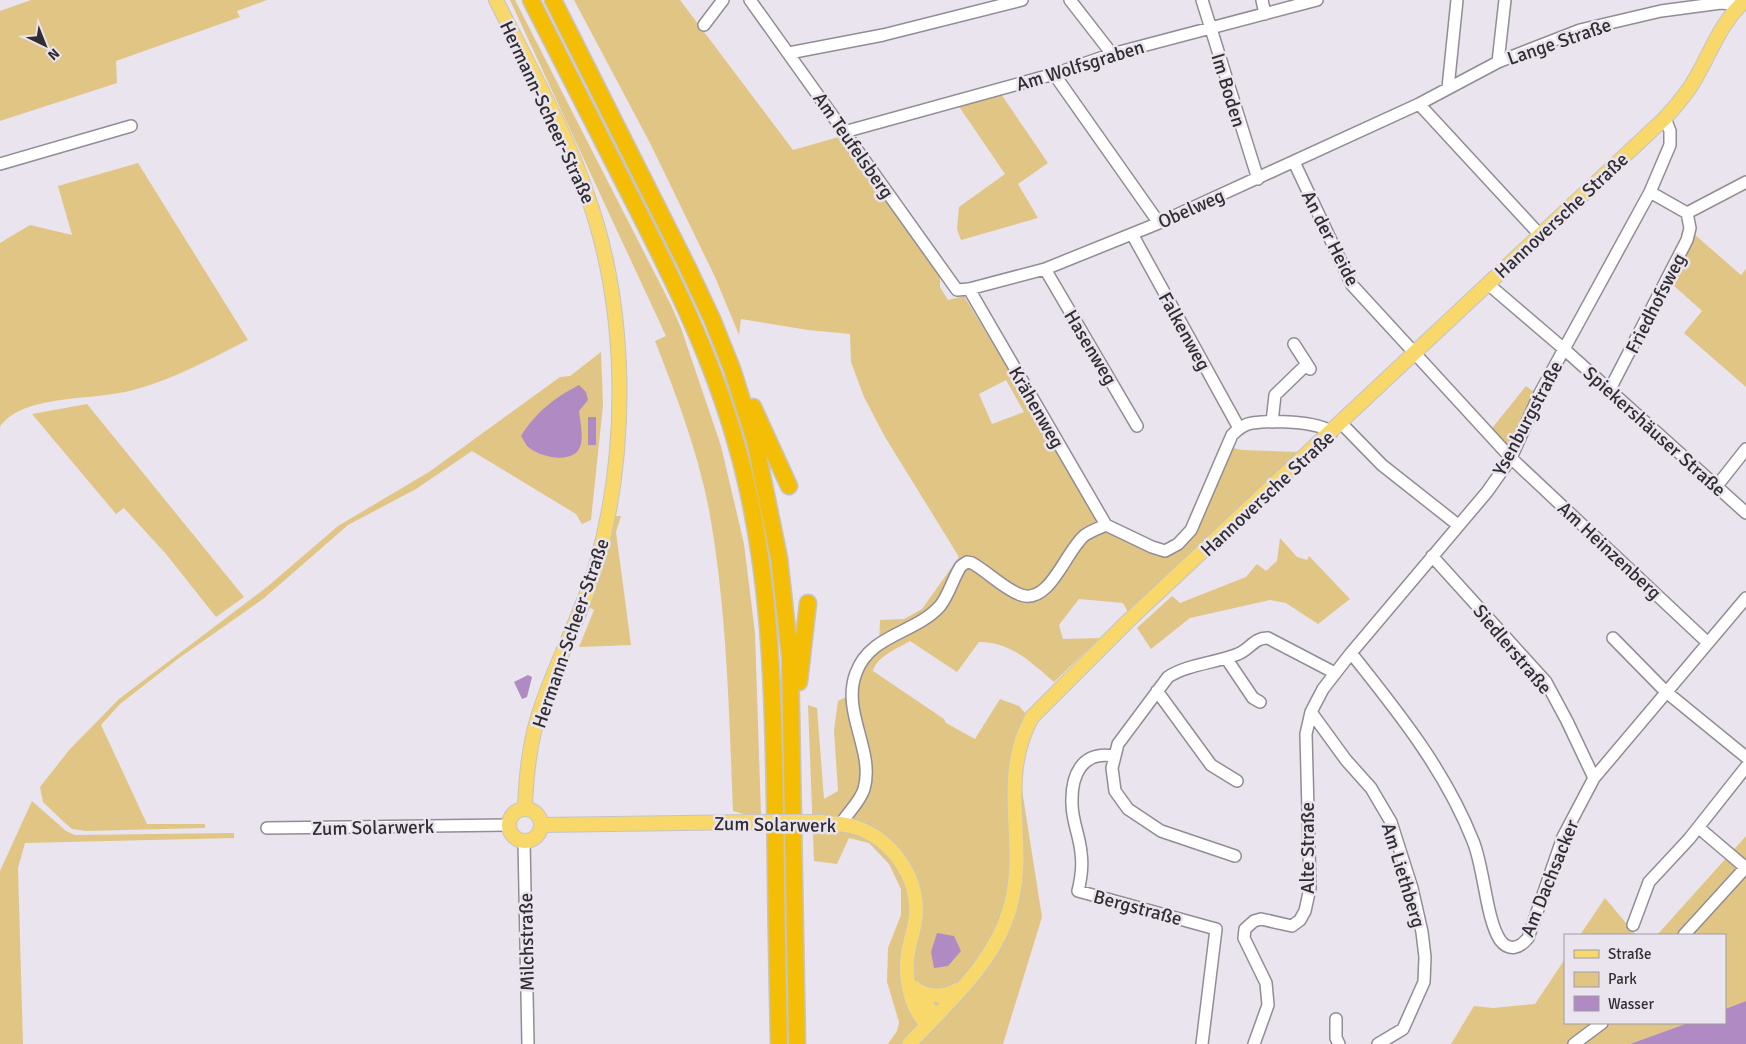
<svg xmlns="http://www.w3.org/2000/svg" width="1746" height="1044" font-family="Signika,sans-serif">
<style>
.green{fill:#e0c585;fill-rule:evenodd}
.water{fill:#b08ac3}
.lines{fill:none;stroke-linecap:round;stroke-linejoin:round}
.minor-casing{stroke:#928c95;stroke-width:14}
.major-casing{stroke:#c5c4c6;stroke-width:16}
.highway-casing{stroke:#c5c4c6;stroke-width:19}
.minor{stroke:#fff;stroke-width:11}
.major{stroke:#f8d86a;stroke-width:14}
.highway{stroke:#f4be07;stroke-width:16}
.major-bridge-casing{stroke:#c5c4c6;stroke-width:16;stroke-linecap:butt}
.major-bridge{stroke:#f8d86a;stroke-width:14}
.labels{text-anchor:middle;stroke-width:5;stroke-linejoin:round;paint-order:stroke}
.street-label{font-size:19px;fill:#312e32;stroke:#eae4ee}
</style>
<rect width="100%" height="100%" fill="#eae4ee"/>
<path class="green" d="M31,0H267L237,11L240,17L116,61L117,83L0,121V11Z
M510,0H515L671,305L681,328L721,446L744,544L755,633L761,814L747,815L733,811C729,712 727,612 710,515C699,455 677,397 655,341L666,336Z
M574,0H680L793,150L842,136L940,276V287L948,300L964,296L1096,515L1149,550L1179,547L1230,447L1241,450L1301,452L1128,612L1123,603L1079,599L1059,625L1063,639L1100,638L1054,682C1031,662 1011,642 979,642L957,672L910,641C898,648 876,657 873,671L944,719L946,723L975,739L1000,699L1019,706L1025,713L1014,742L1010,763L1020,777L1042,917L1003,1044H888L897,1031L899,1022L887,982L888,948L901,915V889L889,864L869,843L849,838L837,864L814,861L808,705L817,708L824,799L838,791L834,730L838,701L855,692L859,676L868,662L879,648L880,620L904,619L922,609L959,557L885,437L864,397L851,362L850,334L808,330L741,319L739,335L715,277L650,143ZM1006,380L1024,412L992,424L979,394Z
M1001,94L1048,163L1018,184L1038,218L961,240L957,229L959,207L1005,174L958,105Z
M138,163L248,340C208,360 169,382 125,392C104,396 82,397 61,400C41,403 12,408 0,427V243L30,225L72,235L58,186Z
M1694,234L1741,275L1746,269V387L1684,333L1702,311L1672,284Z
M601,352L603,405L591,520L582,524L576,514L472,451L416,489L348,525L263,599L179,658L120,704L101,725L147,824H205V828L86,831L72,829L64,822L43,802L40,787L70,749L119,699L267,587L338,526L429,472L560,377L570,376ZM588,417H596V445H588Z
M1526,386L1534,392L1508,447L1489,432Z
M87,404L244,597L216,617L166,554L124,508L116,514L32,414Z
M614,516H621L616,532L631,645L579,647L594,610L589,607Z
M1280,538L1297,557L1307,560L1309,556L1350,599L1318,624L1286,603L1270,600L1190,618L1151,649L1137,628L1172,596L1180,603L1246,577L1257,564L1266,571L1277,561Z
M32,801L66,831L75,835L234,833V838L25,843L18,868L23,1044H0V871Z
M1746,836V1001L1725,1009V935H1657Z
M1605,898L1636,935H1580Z
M1565,959V1023H1688L1630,1044H1451L1474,1006L1493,1008L1535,1004Z"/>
<path class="water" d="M579,385L586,392L588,400L579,411C580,421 584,437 580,447C573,465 538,457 527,446C525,443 523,439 521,436C536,412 554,398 579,385Z
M588,417H596V445H588Z
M528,675L532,677L527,697L522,699L514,682Z
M937,933L954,936L961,951L948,966L934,968L931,952Z
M1746,1001V1044H1630L1688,1023H1725V1009Z"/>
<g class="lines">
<defs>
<path id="minor" d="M750,0L957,290L969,289L1045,269L1159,223L1419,104L1498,62L1580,30L1661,11L1721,3L1731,4L1737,8
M1070,0L1112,54
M1202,0L1258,179
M1262,0L1265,14
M704,25L723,0
M789,53L883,35L1022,0
M1498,62L1505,0
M1054,74L1159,223
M1448,88L1457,0
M1419,104L1540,235
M844,132L1054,74L1112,54L1317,0
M1294,162L1352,285L1511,458L1708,643
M0,164L131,126
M1650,192L1687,213
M1132,234L1239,428
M1045,269L1137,426
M1488,284L1564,349L1746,513
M969,289L1106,525
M1294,344L1310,369
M1609,391L1687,240L1690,228L1687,213L1746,182
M1272,422L1275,395L1306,365
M1341,423L1382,465L1458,525
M1716,487L1746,449
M1432,556L1546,682L1567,721L1594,778
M1613,638L1665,691L1746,757
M1351,653C1398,712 1445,770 1473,841C1484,867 1486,919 1500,940C1509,952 1520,948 1528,938L1563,837L1594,778L1746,598
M1226,658L1253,698L1260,702
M1157,691L1211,765L1237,781
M1311,712L1346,760L1371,788L1391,822L1412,888L1422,932L1425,957L1424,982L1403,1029L1378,1044
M1113,756C1081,751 1071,776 1072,804C1072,821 1080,837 1081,853C1083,866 1081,879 1078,891L1216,929L1202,1044
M841,824C848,812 860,802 864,789C875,751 841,712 856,673C870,634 915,634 940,606C949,595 953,578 961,566L967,562L972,563C988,572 1004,589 1021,595C1050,605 1066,550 1085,535C1091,531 1099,528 1106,525L1152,547L1165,551L1178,544L1191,530L1232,435C1238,429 1244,424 1252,423C1271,420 1316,421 1332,432
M267,828L509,825
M1699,828L1746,868
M524,841L528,1044
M1235,856L1161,831L1128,809L1115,791L1112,768L1118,744L1168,677C1188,664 1216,663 1238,654C1249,650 1255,637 1268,638L1335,673
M1633,925L1649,882L1689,839L1746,767
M1684,935L1746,867
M1336,1019V1038L1339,1044
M1254,1044L1268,1005L1266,983L1244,938L1245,929L1254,921L1261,919L1292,926L1300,920L1305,911L1310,888L1306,734L1311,712L1323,689L1351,653L1487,492L1511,458L1540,393L1650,192L1670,145V131L1665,118
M1574,1044L1602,1023"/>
<path id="major" d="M496,0C527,63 566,131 588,197C628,310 629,451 596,566C582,614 558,658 542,705C530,737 526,775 525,809
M509 825a16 16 0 1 1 32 0a16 16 0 1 1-32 0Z
M820,822C833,823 846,824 858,828C893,841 918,877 916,915C915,928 910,940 908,953C904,976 910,1008 927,1024
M541,825L752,822
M915,988L935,1017
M915,989C929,997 943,998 957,990
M909,1044C948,1003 997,961 1011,904C1028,840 997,781 1032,717L1127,622L1665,118C1676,106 1686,95 1694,81C1711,53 1720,22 1746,0"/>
<path id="highway" d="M531,0C563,64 596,127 628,191C670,273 711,354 736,443C770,560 773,681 775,802C776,883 777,963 779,1044
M553,0L688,268L712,319L732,369L755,441L779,558L790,656L797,1044
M753,407L789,486
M799,682L808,603"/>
</defs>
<use href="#minor" class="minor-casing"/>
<use href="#major" class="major-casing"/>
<use href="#highway" class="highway-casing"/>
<use href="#minor" class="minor"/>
<use href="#major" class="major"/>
<use href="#highway" class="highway"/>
<defs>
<path id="major-bridge" d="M752,822H820"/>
</defs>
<use href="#major-bridge" class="major-bridge-casing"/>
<use href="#major-bridge" class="major-bridge"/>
</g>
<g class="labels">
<g class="street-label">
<text transform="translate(1559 41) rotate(-19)" y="7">Lange Straße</text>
<text transform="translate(1080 65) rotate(-17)" y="7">Am Wolfsgraben</text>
<text transform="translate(1229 90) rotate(73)" y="7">Im Boden</text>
<text transform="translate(548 112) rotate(65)" y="7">Hermann-Scheer-Straße</text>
<text transform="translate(854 145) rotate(55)" y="7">Am Teufelsberg</text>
<text transform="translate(1191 208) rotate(-24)" y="7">Obelweg</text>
<text transform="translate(1561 215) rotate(-43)" y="7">Hannoversche Straße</text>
<text transform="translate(1331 238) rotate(63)" y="7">An der Heide</text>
<text transform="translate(1655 303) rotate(-63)" y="7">Friedhofsweg</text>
<text transform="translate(1185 331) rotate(61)" y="7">Falkenweg</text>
<text transform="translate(1091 347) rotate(59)" y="7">Hasenweg</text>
<text transform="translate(1037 407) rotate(60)" y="7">Krähenweg</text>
<text transform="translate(1527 418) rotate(-62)" y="7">Ysenburgstraße</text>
<text transform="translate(1655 431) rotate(42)" y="7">Spiekershäuser Straße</text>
<text transform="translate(1267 493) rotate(-43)" y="7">Hannoversche Straße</text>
<text transform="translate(1610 550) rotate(43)" y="7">Am Heinzenberg</text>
<text transform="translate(570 633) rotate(-71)" y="7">Hermann-Scheer-Straße</text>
<text transform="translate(1513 649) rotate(50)" y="7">Siedlerstraße</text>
<text transform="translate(775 824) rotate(1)" y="7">Zum Solarwerk</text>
<text transform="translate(373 827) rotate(-1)" y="7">Zum Solarwerk</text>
<text transform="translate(1307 848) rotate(-90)" y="7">Alte Straße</text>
<text transform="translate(1404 875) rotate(73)" y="7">Am Liethberg</text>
<text transform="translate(1549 878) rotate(-68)" y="7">Am Dachsacker</text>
<text transform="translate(1138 907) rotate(15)" y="7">Bergstraße</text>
<text transform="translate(526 942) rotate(-91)" y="7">Milchstraße</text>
</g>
</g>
<rect x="1564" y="934" width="162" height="90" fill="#eae4ee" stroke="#a09ba3"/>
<rect x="1574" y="950" width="25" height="8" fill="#f8d86a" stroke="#a09ba3"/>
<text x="1608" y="959" font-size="15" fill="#312e32">Straße</text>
<rect x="1574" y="972" width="25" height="15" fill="#e0c585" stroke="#a09ba3"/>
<text x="1608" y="984" font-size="15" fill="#312e32">Park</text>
<rect x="1574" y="996" width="25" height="15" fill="#b08ac3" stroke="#a09ba3"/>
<text x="1608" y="1009" font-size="15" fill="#312e32">Wasser</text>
<g transform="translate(45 45) rotate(137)" stroke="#eae4ee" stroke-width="4" paint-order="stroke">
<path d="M0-4L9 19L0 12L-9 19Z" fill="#312e32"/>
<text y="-8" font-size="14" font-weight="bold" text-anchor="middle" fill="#312e32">N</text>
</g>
</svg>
